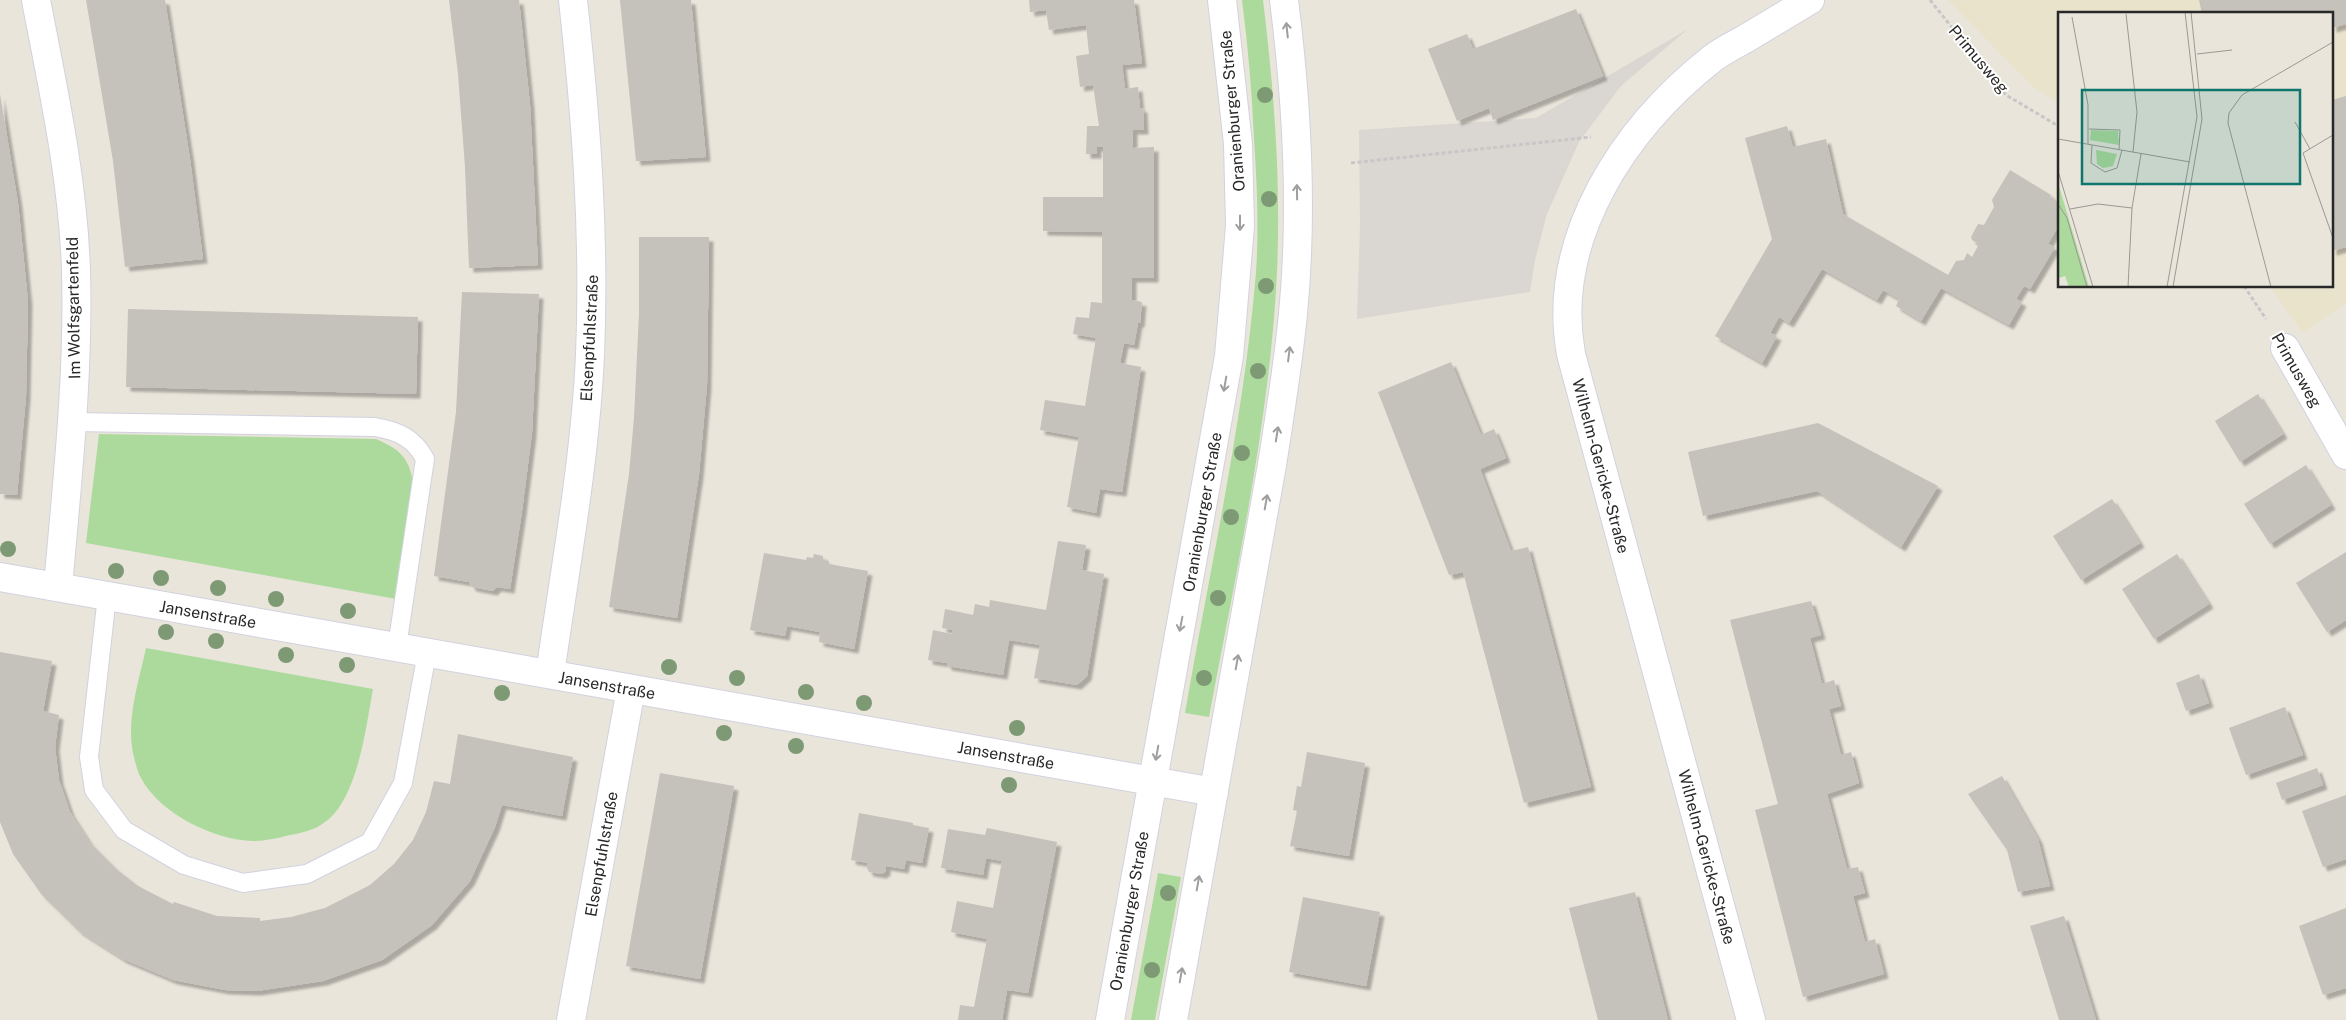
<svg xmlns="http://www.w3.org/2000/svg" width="2346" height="1020" font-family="'Public Sans',sans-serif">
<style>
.education{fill:#e9e3cc}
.green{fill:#acda9d}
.plaza{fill:#dad7d2}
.building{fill:#c5c1bb;filter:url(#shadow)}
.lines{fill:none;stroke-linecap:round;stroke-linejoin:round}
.service-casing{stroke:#d1d2e0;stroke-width:20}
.minor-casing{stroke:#d1d2e0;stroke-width:30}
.secondary-casing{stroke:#d1d2e0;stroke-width:30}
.path{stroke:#c7c7c7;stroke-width:3;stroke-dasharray:4 2.5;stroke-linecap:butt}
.service{stroke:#fff;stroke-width:18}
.minor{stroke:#fff;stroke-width:28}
.secondary{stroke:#fff;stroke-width:28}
.tree{fill:#7e9a75}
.oneway{stroke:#9e9e9e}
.labels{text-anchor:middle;stroke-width:4;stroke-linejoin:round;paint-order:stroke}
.street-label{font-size:16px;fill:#282828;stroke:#fff}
.inset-road{fill:none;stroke:#9c9993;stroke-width:1}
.view{fill:#0f766e;fill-opacity:0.15;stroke:#0f766e;stroke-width:2.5}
.inset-edge{fill:none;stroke:#282828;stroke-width:2.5}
</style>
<defs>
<filter id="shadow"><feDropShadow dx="4.5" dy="4.5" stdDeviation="1" flood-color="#0004"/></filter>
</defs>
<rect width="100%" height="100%" fill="#e9e5db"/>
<path class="education" d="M1948,0H2346V303L2303,333L2269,286H2332V14H2060V104L2032,86Z"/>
<path class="green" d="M1242,0H1263C1274,90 1281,181 1277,272C1270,419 1236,573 1209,717L1185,713C1210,567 1244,420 1256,272C1259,228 1257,184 1254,139C1252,93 1248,46 1242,0Z
M99,434L376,439C399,449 408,456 413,481L396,599L86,543Z
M146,648L373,689C366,726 358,799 325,822C315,830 302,833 290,835C278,838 265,841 253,841C214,840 160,814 141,778C137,771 135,761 133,753C126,719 139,681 146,648Z
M1158,873L1181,877L1155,1020H1131Z"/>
<path class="plaza" d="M1688,29L1621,86L1579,142L1547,214L1535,260L1530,292L1357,319L1360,224L1359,130L1536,118Z"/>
<path class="building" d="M86,0H165L190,159L203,259L125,267L113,161Z
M449,0H519L530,105L538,265L469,268L465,167L458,74Z
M620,0H691L706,157L636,161Z
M1029,0H1134L1142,63L1122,65L1125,89L1138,87L1140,108H1143L1144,130H1133V148L1154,147V278H1132V300L1142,302L1140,323H1138L1134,345L1124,343L1120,363L1141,367L1122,492L1100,489L1096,513L1067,507L1079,437L1040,430L1045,400L1085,406L1096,338L1073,334L1076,317L1089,318L1091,302L1102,303V232L1043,231V197H1103V147H1097V154H1086L1087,126H1099L1093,85L1080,87L1076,56L1089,54L1086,25L1049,30L1046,10L1030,12Z
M2199,0H2346V24L2332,28V14H2202Z
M1576,9L1603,76L1493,120L1489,108L1457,121L1428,49L1467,34L1473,49Z
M0,94L18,203L28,301L26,396L17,495L0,494Z
M2346,96V247L2332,251V100Z
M1787,126L1793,147L1826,139L1843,214L1948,275L1956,261L1964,260L1967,253L1972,257L1979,244L1972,240L1971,237L1978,224L1984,225L1994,207L1992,200L2010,170L2051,195L2050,197L2060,203V232L2056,230L2048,244L2055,247L2030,289L2024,286L2016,299L2022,302L2009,325L1941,288L1921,321L1896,306L1899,299L1883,290L1877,300L1822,269L1789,323L1779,317L1770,333L1777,336L1762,363L1715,336L1772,239L1745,138Z
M639,237H709L707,385L699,474L677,618L609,607L629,474L634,418L639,313Z
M462,292L539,294L532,433L522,511L510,589L497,587L493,591L472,587L469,582L434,576L456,412Z
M128,309L418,317L416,394L126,387Z
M1451,362L1481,435L1494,429L1506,458L1480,469L1511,551L1528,547L1591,787L1524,803L1463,572L1449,575L1378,392Z
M2258,394L2283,434L2240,462L2215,421Z
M1818,423L1938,486L1901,547L1817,491L1703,516L1688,452Z
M2306,465L2331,505L2270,544L2244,504Z
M2112,499L2140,543L2081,580L2053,536Z
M1058,541L1086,545L1082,570L1104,574L1087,676L1077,685L1034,678L1040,645L1009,640L1003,675L947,666V663L928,660L933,630L952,634L953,630L942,628L945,609L973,615L975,604L989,607L990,600L1046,610Z
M2346,552V620L2327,632L2296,583Z
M764,553L806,560L807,557L813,558L814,554L823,556V560L829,561V564L868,571L854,649L819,642L820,632L787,626L785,636L750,630Z
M2177,554L2209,604L2154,639L2122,589Z
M1811,601L1821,635L1810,638L1822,684L1834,680L1841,706L1829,709L1841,755L1851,752L1859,783L1827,794L1847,869L1858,867L1865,893L1853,896L1865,942L1875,939L1884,974L1803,997L1755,810L1778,804L1730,620Z
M0,652L52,661L43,711L59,715L55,747L59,780L70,812L89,842L115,868L138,886L173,904L174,902L217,916L260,918V921L291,917L325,908L370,885L394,864L413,840L426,812L434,781L450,784L458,734L573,757L562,816L502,805L495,827L470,881L432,925L382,960L323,981L257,991L225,990L173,980L123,959L79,931L42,895L13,854L0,822Z
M2199,674L2209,703L2186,711L2176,683Z
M2285,707L2303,755L2246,775L2229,728Z
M1307,752L1365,763L1349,856L1290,846L1297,811L1293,810L1297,786L1301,787Z
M2317,768L2323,785L2282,800L2276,783Z
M660,773L734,786L700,979L626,966Z
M2002,776L2038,839L2050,886L2018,892L2007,850L1968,794Z
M2346,795V859L2323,867L2302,811Z
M859,813L913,823V825L929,828L922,863L906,860L904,869L886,866V871L882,874L869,872L867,868L868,863L851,860Z
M987,828L1057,842L1028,993L1007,990L1002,1020H958L960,1005L974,1007L987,939L951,932L957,901L993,908L1002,861L986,858L983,875L941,868L948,829L985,835Z
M1635,892L1668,1020H1598L1569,908Z
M1303,897L1380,912L1366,986L1289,972Z
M2346,908V988L2323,995L2299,926Z
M2064,916L2096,1020H2059L2030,926Z"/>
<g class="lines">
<defs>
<path id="service" d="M73,422L375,427C398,431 414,438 425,459L397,647
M107,596L89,757L94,790L124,830L184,865L243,883L307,874L370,842L403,783L427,653"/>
<path id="minor" d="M36,0C53,89 73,179 76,270C79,376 67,482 58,587
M2285,348L2346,455
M0,577L1214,792
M550,674C565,568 585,462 590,355C595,236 586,118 573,0
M571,1020L631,689
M1751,1020L1571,354C1550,238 1625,127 1713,58C1722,51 1734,45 1745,39C1767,26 1788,13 1810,0"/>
<path id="secondary" d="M1110,1020L1229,356L1240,226L1238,144L1222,0
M1173,1020L1272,465C1280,415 1288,365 1293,314C1303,211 1297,103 1284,0"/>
</defs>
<use href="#service" class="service-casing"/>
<use href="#minor" class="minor-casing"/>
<use href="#secondary" class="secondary-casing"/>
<path class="path" d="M1930,0L2006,95L2060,127
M1351,163L1591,137
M2244,286L2266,319"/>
<use href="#service" class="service"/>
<use href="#minor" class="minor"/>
<use href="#secondary" class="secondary"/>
</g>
<g class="tree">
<circle cx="1265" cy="95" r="8"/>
<circle cx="1269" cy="199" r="8"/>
<circle cx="1266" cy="286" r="8"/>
<circle cx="1258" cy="371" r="8"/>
<circle cx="1242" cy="453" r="8"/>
<circle cx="1231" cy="517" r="8"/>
<circle cx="8" cy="549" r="8"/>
<circle cx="116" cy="571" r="8"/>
<circle cx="161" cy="578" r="8"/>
<circle cx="218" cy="588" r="8"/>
<circle cx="1218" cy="598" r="8"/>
<circle cx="276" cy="599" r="8"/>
<circle cx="348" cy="611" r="8"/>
<circle cx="166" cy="632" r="8"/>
<circle cx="216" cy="641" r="8"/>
<circle cx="286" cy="655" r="8"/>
<circle cx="347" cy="665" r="8"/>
<circle cx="669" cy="667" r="8"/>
<circle cx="737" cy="678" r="8"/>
<circle cx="1204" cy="678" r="8"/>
<circle cx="806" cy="692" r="8"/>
<circle cx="502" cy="693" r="8"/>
<circle cx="864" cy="703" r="8"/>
<circle cx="1017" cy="728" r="8"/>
<circle cx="724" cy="733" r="8"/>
<circle cx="796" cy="746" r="8"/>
<circle cx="1009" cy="785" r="8"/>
<circle cx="1168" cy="893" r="8"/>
<circle cx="1152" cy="970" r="8"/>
</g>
<defs><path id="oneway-shaft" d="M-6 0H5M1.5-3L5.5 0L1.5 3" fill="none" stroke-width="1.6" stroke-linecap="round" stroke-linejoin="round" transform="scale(1.25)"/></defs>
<g class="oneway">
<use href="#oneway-shaft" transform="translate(1287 30) rotate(-96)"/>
<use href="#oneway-shaft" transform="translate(1297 192) rotate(-91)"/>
<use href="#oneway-shaft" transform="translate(1240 223) rotate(90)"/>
<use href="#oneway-shaft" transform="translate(1289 354) rotate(-83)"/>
<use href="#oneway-shaft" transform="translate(1225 384) rotate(100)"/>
<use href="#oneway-shaft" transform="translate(1277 434) rotate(-81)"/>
<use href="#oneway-shaft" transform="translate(1266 502) rotate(-80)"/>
<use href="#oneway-shaft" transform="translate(1181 624) rotate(101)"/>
<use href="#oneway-shaft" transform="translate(1237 662) rotate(-80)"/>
<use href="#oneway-shaft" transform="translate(1157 753) rotate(100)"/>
<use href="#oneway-shaft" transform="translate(1198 883) rotate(-80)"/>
<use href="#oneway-shaft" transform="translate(1181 975) rotate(-80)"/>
</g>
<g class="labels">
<g class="street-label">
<text transform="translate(1979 59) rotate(50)" y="6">Primusweg</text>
<text transform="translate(1232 111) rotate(-95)" y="6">Oranienburger Straße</text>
<text transform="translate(73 308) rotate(-91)" y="6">Im Wolfsgartenfeld</text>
<text transform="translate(589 338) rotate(-87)" y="6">Elsenpfuhlstraße</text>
<text transform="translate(2297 370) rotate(60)" y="6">Primusweg</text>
<text transform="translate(1601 466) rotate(75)" y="6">Wilhelm-Gericke-Straße</text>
<text transform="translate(1202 512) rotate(-80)" y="6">Oranienburger Straße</text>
<text transform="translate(208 614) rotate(10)" y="6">Jansenstraße</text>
<text transform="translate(607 685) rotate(10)" y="6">Jansenstraße</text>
<text transform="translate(1006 755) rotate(10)" y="6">Jansenstraße</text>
<text transform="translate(601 854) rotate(-80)" y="6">Elsenpfuhlstraße</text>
<text transform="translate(1707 857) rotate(75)" y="6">Wilhelm-Gericke-Straße</text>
<text transform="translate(1129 911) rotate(-80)" y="6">Oranienburger Straße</text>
</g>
</g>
<g transform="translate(2058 12)">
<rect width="275" height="275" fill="#e9e5db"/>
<path d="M33,118L60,119L61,133L32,128ZM38,138L59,142L55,154L45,156L39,152ZM1,174L31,275H11L7,264L0,266Z" fill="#acda9d"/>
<path class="inset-road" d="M68,2L79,100L75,140M14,5L30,93V132M139,42L174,38M237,110L252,137M31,117L62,118L61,138M275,123L245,141L275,226M0,127L132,150M34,133L33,151L47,160L59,156L64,138M0,159L35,275M0,192L9,206L29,275M12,197L40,192L74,196M70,275L74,196L83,142M109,275L139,105L127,0M115,275L144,107L133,0M213,275L170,111L171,101L184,83L275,30"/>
<path class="view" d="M24,78H242V172H24Z"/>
<rect width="275" height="275" class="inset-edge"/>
</g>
</svg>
